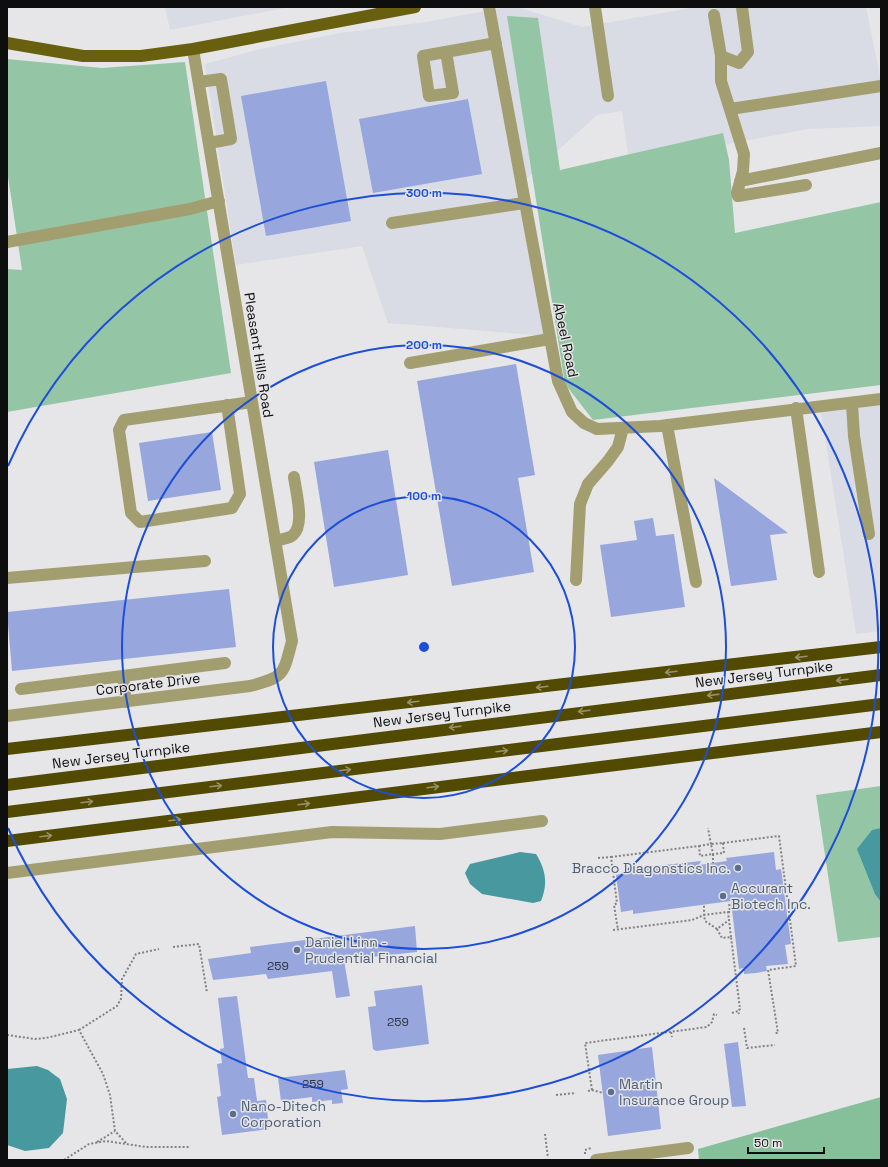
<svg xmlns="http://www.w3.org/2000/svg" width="888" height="1167" font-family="'Space Grotesk',sans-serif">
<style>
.built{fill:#d9dce5}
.green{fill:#94c6a6}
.forest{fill:#86c09b}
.water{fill:#47989f}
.building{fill:#97a6dc}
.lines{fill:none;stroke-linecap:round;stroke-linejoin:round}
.path{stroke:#828283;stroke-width:2;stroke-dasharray:2 2;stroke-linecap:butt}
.minor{stroke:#a39e70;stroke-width:12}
.major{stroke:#69600f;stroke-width:12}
.highway{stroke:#524a01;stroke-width:12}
.oneway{stroke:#959069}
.ring{fill:none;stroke:#1d4ed8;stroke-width:2}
.service-dot{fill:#5c6f8a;stroke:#e6e6e8;stroke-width:1.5}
.labels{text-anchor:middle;stroke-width:3;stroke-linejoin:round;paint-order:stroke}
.number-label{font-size:12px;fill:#303442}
.street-label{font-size:14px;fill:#0e0e0f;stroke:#e6e6e8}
.service-label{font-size:14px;fill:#4e5e75;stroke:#e6e6e8;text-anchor:start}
.centre{fill:#1d4ed8;stroke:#e6e6e8;stroke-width:2}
.ring-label{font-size:12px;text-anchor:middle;font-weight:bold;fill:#1d4ed8;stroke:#e6e6e8;stroke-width:3;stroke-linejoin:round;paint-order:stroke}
</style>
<rect width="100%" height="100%" fill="#e6e6e8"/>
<path class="built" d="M165,7H290L170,30Z
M507,7H517L582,27L697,7H866L881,81V126L808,129L629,163L622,111L597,115L521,184L545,336L388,323L362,246L236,265L205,64L256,50L340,33L426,22Z
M881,398V631L856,634L820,405Z"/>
<path class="green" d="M507,16L538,18L560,170L723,133L729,160L735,233L881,202V385L593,420L565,384Z
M7,59L102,68L185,62L231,373L7,412V269L22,270L7,170Z
M881,786V937L838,942L816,795Z"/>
<path class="forest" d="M881,1097V1160H699L698,1149Z"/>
<path class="water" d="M881,828V902L875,894L857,849L872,830Z
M520,852L536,854C546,870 548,884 541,901L533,903L482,894L470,884L465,873L470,864Z
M37,1066L48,1070L60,1079L67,1099L63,1133L49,1148L25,1151L7,1145V1069Z"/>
<path class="building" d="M326,81L351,221L266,236L241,96Z
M468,99L482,174L373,193L359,119Z
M516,364L535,475L518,478L534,572L452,586L417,381Z
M212,432L221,490L148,501L139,443Z
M388,450L408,575L334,587L314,462Z
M714,478L788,533L770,535L777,580L731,586Z
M653,518L656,536L674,534L685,607L611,617L600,545L637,540L634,521Z
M229,589L236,647L12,671L7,612Z
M774,852L776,870L781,869L791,944L785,945L788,964L766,966L767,971L756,973L744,974V968L739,969L731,901L633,914V910L621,912L616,875L628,872V869L701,861L699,865L727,861L726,858Z
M415,926L417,952L344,960L350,996L336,998L332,971L268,979L266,974L213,980L208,959L251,953L250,947Z
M422,985L429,1044L376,1051L373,1049L368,1007L376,1006L374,991Z
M237,996L248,1078H254L257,1101L266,1100L269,1129L222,1135L217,1097L221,1096L217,1064L222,1063L220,1049L224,1048L218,998Z
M738,1042L746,1106L732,1107L724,1044Z
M652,1047L661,1129L608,1136L598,1055Z
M345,1070L348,1089L341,1090L343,1103L332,1104V1100L312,1102V1097L281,1101L278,1078Z"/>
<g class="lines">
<path class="path" d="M723,843L779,836L796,966L768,970L778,1033H774
M723,843L724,853L713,854L711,844Z
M699,846L711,844L708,828
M611,857L699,846L700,856L713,854V863
M598,858L611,857L617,903L614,905L618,930
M728,912H730L729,902
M717,929L705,921L704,915L728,912L729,920
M613,930L692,920L704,915V905
M731,937L729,920L717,929L722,938L731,937L740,1009L738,1011
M173,947L199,944L207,993
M732,1013L738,1011L739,1014
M744,1028L747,1048L775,1045
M79,1030L117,1006L121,999L122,979L136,954L159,949
M671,1032L672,1037
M7,1035L35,1039L46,1038L79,1030L103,1074L110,1095L115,1131L127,1144
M592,1090L585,1043L707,1027L712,1022L714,1014L717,1015
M588,1091L592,1090L603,1093
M556,1095L576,1093
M545,1134L548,1158
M97,1142L115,1131
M585,1154V1150L591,1148
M64,1160L89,1144L106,1141L146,1147H190"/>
<path class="minor" d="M489,7L558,381L572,412L584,423L597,429L660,426L881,399
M595,7L608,96
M714,15L721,56L739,63L748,52L742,7
M446,52L453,93L429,96L423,56L496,43
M721,56V81L744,154L743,171L737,193L738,196L806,185
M199,82L221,79L231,139L209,143
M730,109L881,86
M740,181L881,153
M392,223L524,203
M7,242L190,209L219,201
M410,363L550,339
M852,404L854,436L869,534
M227,405L240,494L232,508L140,522L131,513L119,430L124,420L252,402
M796,408L819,572
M667,425L696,582
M275,541C280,539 289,539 293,535C305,525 296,492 294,477
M7,578L205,561
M576,580L580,504L588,484L608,461L618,447L623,428
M123,676L126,702
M21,689L225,663
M7,716L250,686C285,677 283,675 292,641L193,49
M7,873L332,832L440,834L542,821
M596,1160L688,1148"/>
<path class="major" d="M7,43L83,56H141L193,49L415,7"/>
<path class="highway" d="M7,749L881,647
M7,785L881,675
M7,812L881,704
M7,841L881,732"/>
</g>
<defs><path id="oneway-shaft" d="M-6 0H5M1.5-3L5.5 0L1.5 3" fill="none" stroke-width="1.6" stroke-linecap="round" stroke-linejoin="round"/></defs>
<g class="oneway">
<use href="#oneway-shaft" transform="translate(801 657) rotate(173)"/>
<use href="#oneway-shaft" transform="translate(671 672) rotate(173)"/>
<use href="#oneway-shaft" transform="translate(842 680) rotate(173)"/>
<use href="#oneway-shaft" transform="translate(542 687) rotate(173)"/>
<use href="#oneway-shaft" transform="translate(713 695) rotate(173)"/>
<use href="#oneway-shaft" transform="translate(413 702) rotate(173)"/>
<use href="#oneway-shaft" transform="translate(584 711) rotate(173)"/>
<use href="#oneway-shaft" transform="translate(455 727) rotate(173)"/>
<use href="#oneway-shaft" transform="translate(502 751) rotate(-7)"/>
<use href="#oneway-shaft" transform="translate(345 770) rotate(-7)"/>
<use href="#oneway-shaft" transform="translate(216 786) rotate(-7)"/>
<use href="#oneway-shaft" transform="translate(433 787) rotate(-7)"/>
<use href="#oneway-shaft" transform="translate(87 802) rotate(-7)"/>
<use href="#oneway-shaft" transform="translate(304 804) rotate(-7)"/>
<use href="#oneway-shaft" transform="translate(175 820) rotate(-7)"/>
<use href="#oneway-shaft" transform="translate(46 836) rotate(-7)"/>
</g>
<g class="ring">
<circle cx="424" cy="647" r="151"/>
<circle cx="424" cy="647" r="302"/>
<path d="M8 466A454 454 0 1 1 8 828"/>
</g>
<g class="service-dot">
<circle cx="738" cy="868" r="4"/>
<circle cx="723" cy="896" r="4"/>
<circle cx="297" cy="950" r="4"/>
<circle cx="611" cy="1092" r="4"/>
<circle cx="233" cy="1114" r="4"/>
</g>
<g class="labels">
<g class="number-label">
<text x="278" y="970">259</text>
<text x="398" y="1026">259</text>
<text x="313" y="1088">259</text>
</g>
<g class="street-label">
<text transform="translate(566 340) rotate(78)" y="5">Abeel Road</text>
<text transform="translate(259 355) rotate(81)" y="5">Pleasant Hills Road</text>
<text transform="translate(764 674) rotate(-7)" y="5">New Jersey Turnpike</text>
<text transform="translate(148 684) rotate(-7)" y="5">Corporate Drive</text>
<text transform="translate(442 714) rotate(-7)" y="5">New Jersey Turnpike</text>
<text transform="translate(121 755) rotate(-7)" y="5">New Jersey Turnpike</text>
</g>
<g class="service-label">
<text x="730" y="873" text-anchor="end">Bracco Diagonstics Inc.</text>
<text x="731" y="893">Accurant<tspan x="731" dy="16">Biotech Inc.</tspan></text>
<text x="305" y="947">Daniel Linn -<tspan x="305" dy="16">Prudential Financial</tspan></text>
<text x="619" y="1089">Martin<tspan x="619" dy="16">Insurance Group</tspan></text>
<text x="241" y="1111">Nano-Ditech<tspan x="241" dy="16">Corporation</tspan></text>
</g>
</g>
<circle cx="424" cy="647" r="6" class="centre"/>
<g class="ring-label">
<text x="424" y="197">300 m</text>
<text x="424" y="349">200 m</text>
<text x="424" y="500">100 m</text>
</g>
<rect width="888" height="1167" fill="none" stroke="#0e0e0f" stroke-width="16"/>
<path d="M748 1147v6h76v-6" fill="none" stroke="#0e0e0f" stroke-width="2"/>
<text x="754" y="1147" font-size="12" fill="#0e0e0f" stroke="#e6e6e8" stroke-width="3" paint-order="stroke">50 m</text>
</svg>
